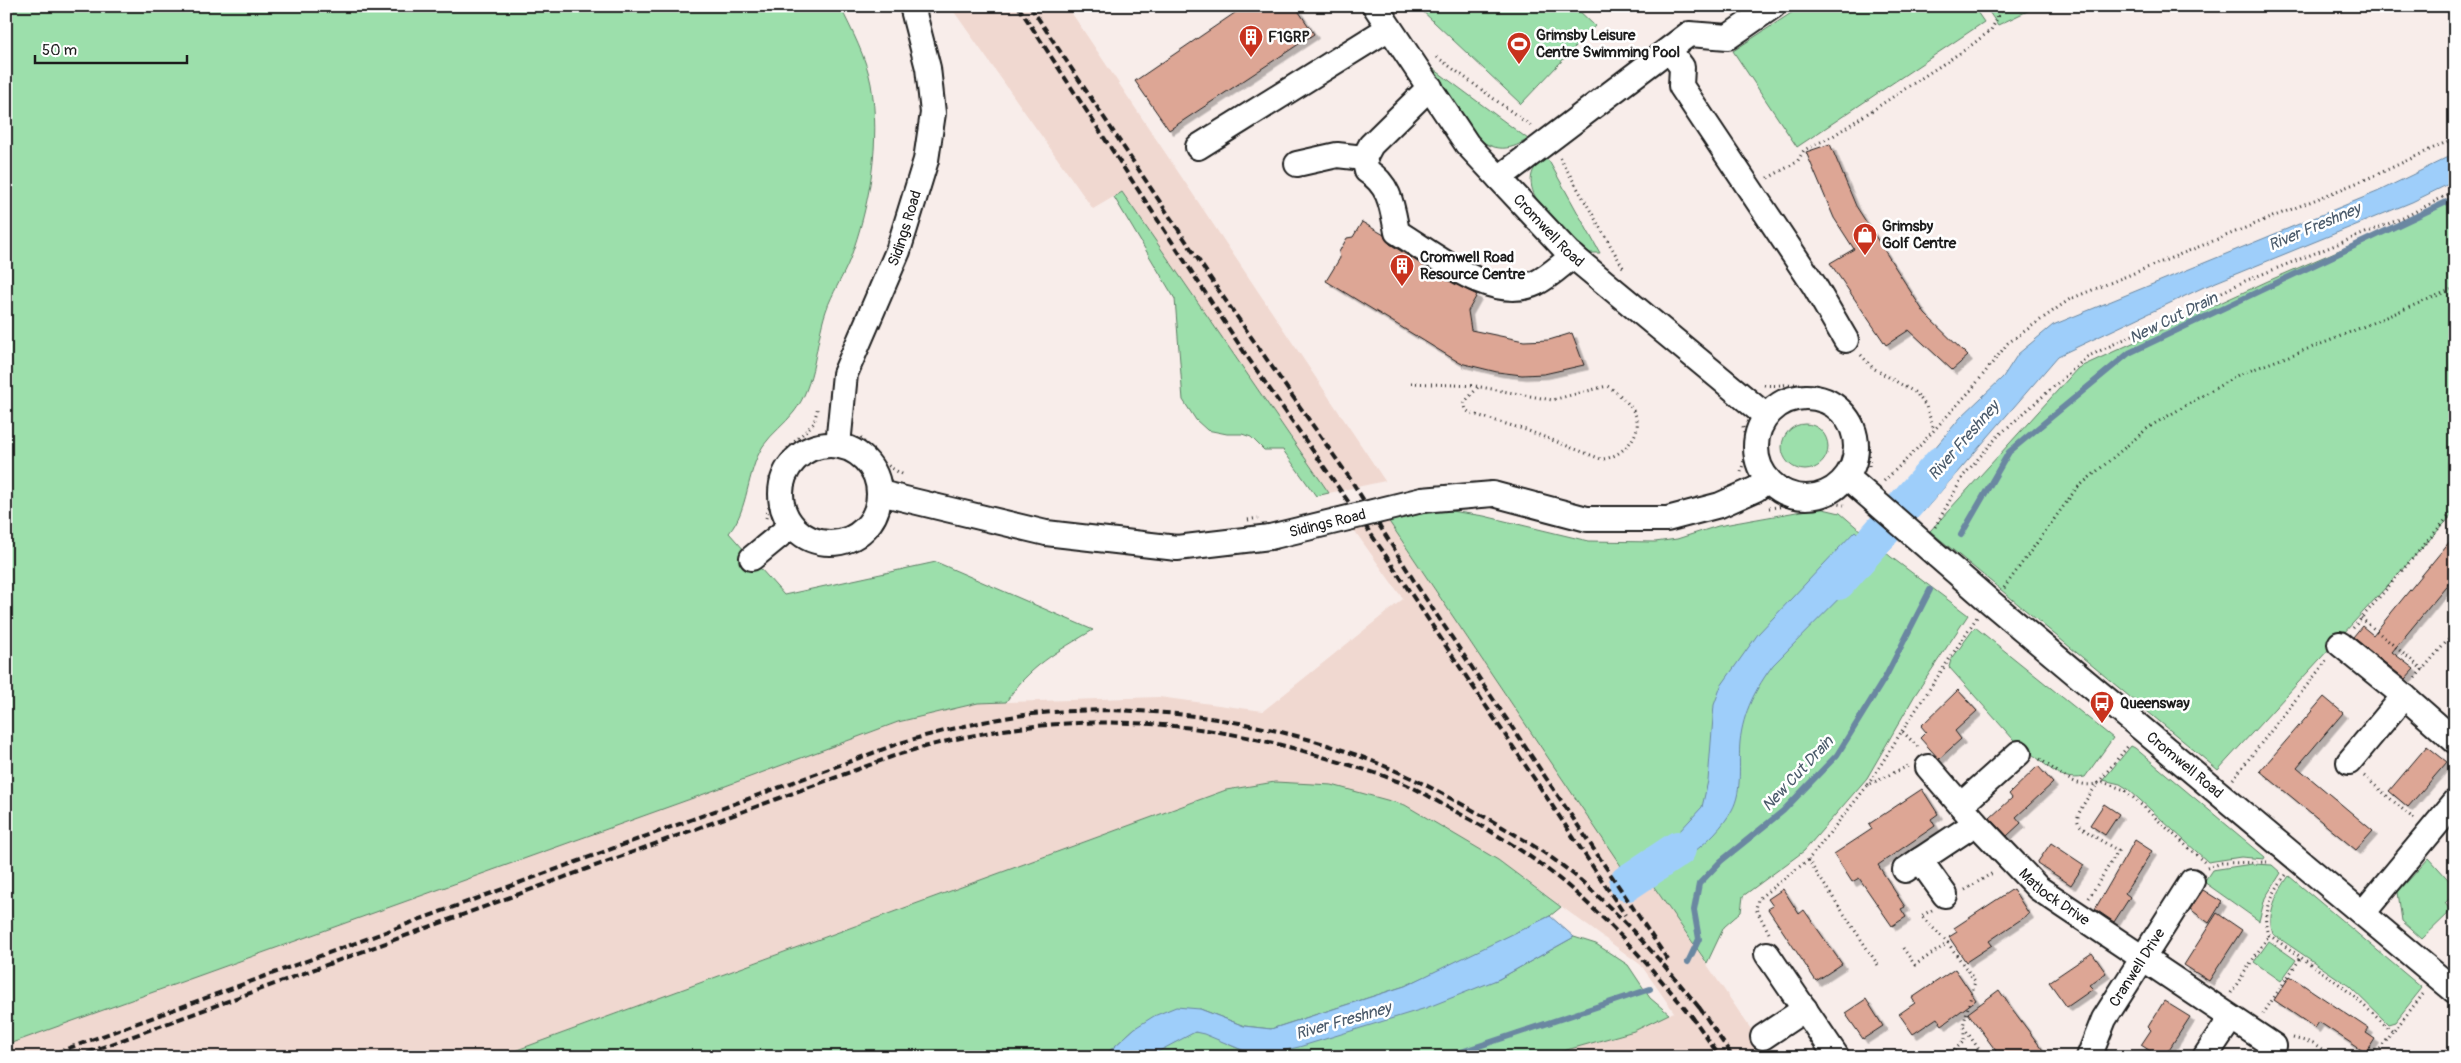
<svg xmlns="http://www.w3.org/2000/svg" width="2461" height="1063" font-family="Pangolin,sans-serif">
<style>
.built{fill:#f0d8d0}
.green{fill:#9cdfab;stroke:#5c7e64}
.water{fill:#9ecefa;stroke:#6a87a1}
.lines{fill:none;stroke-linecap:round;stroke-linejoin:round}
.stream{stroke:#6a87a1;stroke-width:6}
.river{stroke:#9ecefa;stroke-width:36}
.building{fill:#dda695;stroke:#1c1c1c;filter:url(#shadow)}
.minor-casing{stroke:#1c1c1c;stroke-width:28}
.path{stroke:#1c1c1c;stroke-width:3;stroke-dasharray:1 4;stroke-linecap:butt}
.minor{stroke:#fff;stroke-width:24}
.rail{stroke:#1c1c1c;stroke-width:4;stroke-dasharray:8 4;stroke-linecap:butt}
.minor-bridge-casing{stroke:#1c1c1c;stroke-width:28;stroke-linecap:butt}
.path-bridge{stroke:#1c1c1c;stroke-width:3;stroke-dasharray:1 4;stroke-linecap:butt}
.minor-bridge{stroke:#fff;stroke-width:24}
.labels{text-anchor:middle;stroke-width:5;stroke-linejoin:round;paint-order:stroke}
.poi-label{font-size:15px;font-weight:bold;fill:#1c1c1c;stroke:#fff;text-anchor:start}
.street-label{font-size:15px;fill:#1c1c1c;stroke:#fff}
.water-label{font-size:16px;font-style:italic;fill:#4a5a6a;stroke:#fff}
</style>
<defs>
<filter id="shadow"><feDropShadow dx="4.5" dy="4.5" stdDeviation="0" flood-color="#0004"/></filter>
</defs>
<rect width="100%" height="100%" fill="#f8edea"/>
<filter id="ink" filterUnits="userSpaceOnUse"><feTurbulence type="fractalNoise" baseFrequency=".02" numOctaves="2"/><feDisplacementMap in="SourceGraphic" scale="10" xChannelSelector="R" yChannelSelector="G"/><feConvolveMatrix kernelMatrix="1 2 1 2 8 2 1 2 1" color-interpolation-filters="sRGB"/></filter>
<g filter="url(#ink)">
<path class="built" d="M950,6H1067L1385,481L1329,493L1122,192L1093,209Z
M1388,520L1621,866L1652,884L1770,1057H1542L1634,1031L1674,1012L1641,965L1501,862L1405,805L1275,782L1226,790L498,1057H6V1045L696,797L898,722L978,703L1159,697L1263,711L1403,599L1354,530Z"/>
<path class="green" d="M6,6H840C852,31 866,57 871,84C881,141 870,205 850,259C843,277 832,293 826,311C815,343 816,384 794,412C785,424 772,433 763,446C746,473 749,509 729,533L784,595L936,562L1093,630C1058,651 1028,667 1006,702L978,703L898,722L696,797L6,1045Z
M1417,6H1574L1595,26L1521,104Z
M1802,6H1973L1984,22L1797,147L1733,51Z
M1985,6H2038L1998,25Z
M1419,58L1528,139C1507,153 1491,151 1472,133Z
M1543,158L1549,161L1600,253H1590C1568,232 1505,191 1543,158Z
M1122,192L1329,493L1316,496L1283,450H1264L1251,437L1242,434H1227L1207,430L1196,420L1183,400L1175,299L1114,197Z
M2455,200V512L2218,770L1930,531L2078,368L2268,281Z
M1782 447a23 23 0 1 1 46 0a23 23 0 1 1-46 0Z
M1819,508L1840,513L1891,557L1968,615L1915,695L1867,778L1804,851L1743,896L1741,912L1724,927L1707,963L1652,884L1640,891L1621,866L1388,520L1444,510L1484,516L1588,541L1655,542L1677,539L1718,526Z
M1975,627L2113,738L2085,777C2054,783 2046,759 2021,748L1949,667L1951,660Z
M2131,746L2135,748L2265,857L2264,859L2241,857L2208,862L2128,789L2120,784L2103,780Z
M1275,782L1332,785L1405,805L1498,860L1561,907L1550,916L1483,950L1405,986L1271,1029L1244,1026L1200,1009L1135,1028L1103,1057H498L1226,790Z
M2429,858L2455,887V893L2445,903L2451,911L2422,939L2402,921L2398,892Z
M2252,864L2272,865L2281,873L2265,898L2259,921L2204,882L2212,870Z
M2289,876L2422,988L2395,1022L2388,1024L2349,986L2273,934C2266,913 2277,893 2289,876Z
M1574,937L1596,944L1628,965L1650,998L1669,1014L1634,1031L1542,1057H1148C1158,1051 1187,1032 1197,1032C1217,1032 1232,1054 1260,1051L1499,979Z
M2269,941L2296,960L2281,981L2254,962Z"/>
<path class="water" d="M2455,154V181L2412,202L2204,287L2058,356L1923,512L1897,493L1960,418L2003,377L2018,354L2053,325L2377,192Z
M1855,531L1882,555L1773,665C1756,688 1743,712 1740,742C1738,763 1743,790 1732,810C1714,843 1674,866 1644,888L1626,863L1678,833L1702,807L1708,781L1714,705L1721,686L1758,634Z
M1550,916L1574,937L1499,979L1426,1008L1299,1047L1281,1051L1247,1052L1204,1034L1195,1032L1148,1057H1103L1135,1028L1154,1016L1176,1007L1200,1009L1244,1026L1271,1029L1405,986Z"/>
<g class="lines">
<path class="stream" d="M1961,535L2009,452L2129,353L2455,198
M1688,962L1699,939L1694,910L1699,884L1721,861L1783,811L1837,755L1886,676L1930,590
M1446,1057L1650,989"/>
<path class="river" d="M1838,582L1941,464
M1627,883L1678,849"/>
</g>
<path class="building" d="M1245,6H1295L1314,34L1169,130L1135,81Z
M1830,144L1856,206L1925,314L1968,356L1952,370L1909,330L1886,345L1830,263L1854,249L1834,218L1806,152Z
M1362,222L1384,235L1390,244L1438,275L1477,295L1468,311L1471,330L1524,341L1549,340L1572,333L1584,365L1544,374L1522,375L1497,372L1460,363L1326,281L1340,258L1339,252L1347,238L1353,237Z
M2455,535V576L2392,652L2414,669L2405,679L2353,637L2362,626L2373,635Z
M1958,690L1977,711L1955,731L1961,739L1939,759L1920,738L1926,732L1921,726Z
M2324,697L2343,713L2297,767L2373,831L2356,850L2260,771Z
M2427,746L2447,762L2408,807L2389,791Z
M2038,766L2053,783L2016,817L2021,823L2007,836L1990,818L2012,798L2009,794Z
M1922,789L1938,814L1931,819L1935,826L1878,865L1905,907L1901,909L1906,917L1892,926L1859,878L1852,882L1834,854L1872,829L1869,824Z
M2104,804L2119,814L2105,835L2090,825Z
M2135,840L2152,851L2125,893L2130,897L2114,922L2095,909Z
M2051,843L2084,865L2071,885L2037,863Z
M1783,889L1799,914L1804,910L1842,964L1816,981L1768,909L1773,906L1768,899Z
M2013,889L2029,914L1989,941L1992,945L1966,962L1949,937L1957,932L1954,928Z
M2203,890L2222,902L2209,923L2190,909Z
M2217,913L2242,930L2209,981L2184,965Z
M2092,953L2106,973L2089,985L2093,989L2067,1007L2049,982Z
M1955,969L1976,1000L1942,1025L1937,1018L1913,1034L1899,1014L1915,1003L1912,998Z
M2290,976L2369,1029L2366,1033L2375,1039L2366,1053L2319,1022L2315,1028L2274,1000Z
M1999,990L2010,1006L2048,1057H2001L1996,1051L1968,1013Z
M1866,999L1883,1026L1863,1039L1845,1013Z
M2164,1001L2190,1017L2164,1057H2160L2141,1045L2151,1030L2148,1027Z"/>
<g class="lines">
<defs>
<g id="minor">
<path id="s1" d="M1375,6L1467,144L1569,253L1766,416"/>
<path d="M1669,50L1682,67L1681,86L1814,285L1846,340"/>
<path d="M1430,87L1371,145L1364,158L1367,171C1390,185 1392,206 1397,232C1434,254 1492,304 1536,283C1549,277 1561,265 1573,256"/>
<path d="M1198,147L1389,28"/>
<path d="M1297,164L1337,155L1364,158"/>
<path d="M1499,178L1689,34L1728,37L1773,6"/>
<circle cx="1806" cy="447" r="50"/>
<circle cx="830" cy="494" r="49"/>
<path id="s2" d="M838,445L845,374L898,251L926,160L933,113L928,68L912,6"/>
<path id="s3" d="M1847,477L1988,600L2455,991"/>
<path d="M880,493L1046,533L1177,548L1270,537"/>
<path d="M1493,494L1587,519H1667L1720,505L1756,489L1767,480"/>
<path d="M752,558L791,526"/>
<path d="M2340,644L2404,696L2455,741"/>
<path d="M2349,762L2404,696"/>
<path id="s4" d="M1928,767L1976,823L2038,888L2274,1046"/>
<path d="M1961,805L2019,753"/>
<path d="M1920,860L1945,895"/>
<path d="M1905,870L1976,823"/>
<path d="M2363,913L2455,802"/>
<path d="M1767,954L1837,1057"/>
<path d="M1763,1037L1805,1009"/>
<path id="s5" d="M2089,1057L2104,1019L2192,881"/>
<path d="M2205,1057L2231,1018"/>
</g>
</defs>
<use href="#minor" class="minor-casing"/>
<path class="path" d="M1995,6L1997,19
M1437,57L1531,126
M1560,158L1624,269
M1768,178L1797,162L1804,150L1833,136L1969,47L1991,30L2004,6
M1861,355L1873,368L1916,393L1926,406L1934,430
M1411,383L1475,386L1552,400L1607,386C1617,391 1635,408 1637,420C1640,439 1618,459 1601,459L1526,430L1470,413L1466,410L1464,403L1478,387
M1764,385C1778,387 1793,382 1806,385C1837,390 1864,413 1869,445C1870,452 1869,460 1869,468
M861,437C871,454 886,466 904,475
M1741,472L1747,449L1743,427
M1884,481L1913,453L1971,390L2008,343L2070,299L2376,175L2455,138
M1769,508L1824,502L1844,505
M766,518L771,500L770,478L786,450L814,423L818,406
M1935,527L1964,475L1998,436L2087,357L2245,281L2403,218L2455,191
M2004,588L2076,489L2149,427L2238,375L2329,341L2455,288
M2361,618L2423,670
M2353,628L2455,509
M2415,678L2455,632
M1902,731L1977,617
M2040,759C2058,772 2078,792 2103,782L2125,790L2204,862
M2364,776L2414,819
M2233,779L2327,660
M1868,785L1902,731L1919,748
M1808,860L1878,965
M2207,868L2222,863L2267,862
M2286,875C2272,893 2262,912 2269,935L2342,986L2393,1032L2424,993
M1965,890L1994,872
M2089,898L2118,851C2110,845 2080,830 2078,822C2073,809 2119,758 2128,746
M1932,910L1921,916L1948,943
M1769,933L1756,909L1758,899L1808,860L1868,785L1908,766
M1903,948L1915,965L1948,943L1975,981L1963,1026L1984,1057
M2231,993L2269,935
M2263,1014L2301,957
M2293,1038L2313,1043L2333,1057
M1947,1057L1964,1041V1030
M2374,1057L2393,1032"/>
<use href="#minor" class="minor"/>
<path class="rail" d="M1018,6L1244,352L1382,550L1625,915
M1030,6L1219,291L1351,480L1416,584L1670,963
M1699,1007L1733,1057
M1691,1015L1720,1057
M45,1057L900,743C941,731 982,721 1024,715C1145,700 1284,721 1396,771C1421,782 1445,795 1469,808C1506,829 1546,851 1579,879C1625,919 1664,964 1702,1011
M76,1057L891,757C1033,710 1181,712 1323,757C1352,766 1382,774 1409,786C1423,792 1436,801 1449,808C1485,827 1520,848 1552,873C1606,916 1651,966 1694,1020"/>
<defs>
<g id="minor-bridge">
<path id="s6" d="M1270,537L1422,500L1493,494"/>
</g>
</defs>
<use href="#minor-bridge" class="minor-bridge-casing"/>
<path class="path-bridge" d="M1248,520L1258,518"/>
<use href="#minor-bridge" class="minor-bridge"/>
</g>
</g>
<defs>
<symbol id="building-pin" viewBox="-11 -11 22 30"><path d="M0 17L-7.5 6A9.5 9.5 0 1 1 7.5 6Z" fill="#c8321e" stroke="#fff"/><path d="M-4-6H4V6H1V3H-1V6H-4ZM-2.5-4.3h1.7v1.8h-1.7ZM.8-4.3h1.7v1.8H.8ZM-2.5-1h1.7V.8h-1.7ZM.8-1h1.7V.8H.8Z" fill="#fff"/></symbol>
<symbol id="stadium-pin" viewBox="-11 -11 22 30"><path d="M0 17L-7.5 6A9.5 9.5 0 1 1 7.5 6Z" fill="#c8321e" stroke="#fff"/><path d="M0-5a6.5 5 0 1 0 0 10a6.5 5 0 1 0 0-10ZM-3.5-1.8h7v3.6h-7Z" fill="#fff"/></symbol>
<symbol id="shop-pin" viewBox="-11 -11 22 30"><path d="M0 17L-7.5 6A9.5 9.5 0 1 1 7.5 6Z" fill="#c8321e" stroke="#fff"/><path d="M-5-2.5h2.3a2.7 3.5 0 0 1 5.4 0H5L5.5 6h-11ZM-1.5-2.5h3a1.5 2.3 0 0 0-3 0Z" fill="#fff"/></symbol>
<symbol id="bus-pin" viewBox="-11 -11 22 30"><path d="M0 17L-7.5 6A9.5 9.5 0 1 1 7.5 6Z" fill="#c8321e" stroke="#fff"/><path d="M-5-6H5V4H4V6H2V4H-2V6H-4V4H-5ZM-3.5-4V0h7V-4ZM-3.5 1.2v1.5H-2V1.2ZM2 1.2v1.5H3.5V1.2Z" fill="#fff"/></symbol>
</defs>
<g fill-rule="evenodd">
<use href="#building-pin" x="1237" y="23" width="28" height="38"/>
<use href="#stadium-pin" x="1505" y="30" width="28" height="38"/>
<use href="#shop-pin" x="1851" y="221" width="28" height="38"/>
<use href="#building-pin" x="1388" y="252" width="28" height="38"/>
<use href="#bus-pin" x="2088" y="689" width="28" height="38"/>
</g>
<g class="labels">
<g class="poi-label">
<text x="1536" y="40">Grimsby Leisure<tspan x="1536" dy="17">Centre Swimming Pool</tspan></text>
<text x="1268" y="42">F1GRP</text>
<text x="1882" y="231">Grimsby<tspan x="1882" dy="17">Golf Centre</tspan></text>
<text x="1420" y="262">Cromwell Road<tspan x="1420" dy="17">Resource Centre</tspan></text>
<text x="2120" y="708">Queensway</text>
</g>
<g class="street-label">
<text dy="5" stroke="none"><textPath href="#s2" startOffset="229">Sidings Road</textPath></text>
<text dy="5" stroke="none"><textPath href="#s1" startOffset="285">Cromwell Road</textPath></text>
<text dy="5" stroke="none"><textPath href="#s6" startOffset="59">Sidings Road</textPath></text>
<text dy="5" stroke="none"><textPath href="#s3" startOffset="444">Cromwell Road</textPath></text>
<text dy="5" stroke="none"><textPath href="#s4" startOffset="182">Matlock Drive</textPath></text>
<text dy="5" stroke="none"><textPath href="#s5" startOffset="102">Cranwell Drive</textPath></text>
</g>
<g class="water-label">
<text transform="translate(2314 226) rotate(-23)" y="6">River Freshney</text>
<text transform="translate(2173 317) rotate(-26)" y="6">New Cut Drain</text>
<text transform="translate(1963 440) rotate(-49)" y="6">River Freshney</text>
<text transform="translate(1797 773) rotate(-47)" y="6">New Cut Drain</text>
<text transform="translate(1343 1020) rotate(-16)" y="6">River Freshney</text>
</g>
</g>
<rect width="2461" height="1063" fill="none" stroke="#fff" stroke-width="25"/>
<rect x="12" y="12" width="2436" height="1038" fill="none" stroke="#1c1c1c" stroke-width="2" filter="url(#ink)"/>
<path d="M35 55v8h152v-8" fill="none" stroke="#1c1c1c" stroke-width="2.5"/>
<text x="42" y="55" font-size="15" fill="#1c1c1c" stroke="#ffffff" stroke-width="4" paint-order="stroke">50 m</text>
</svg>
